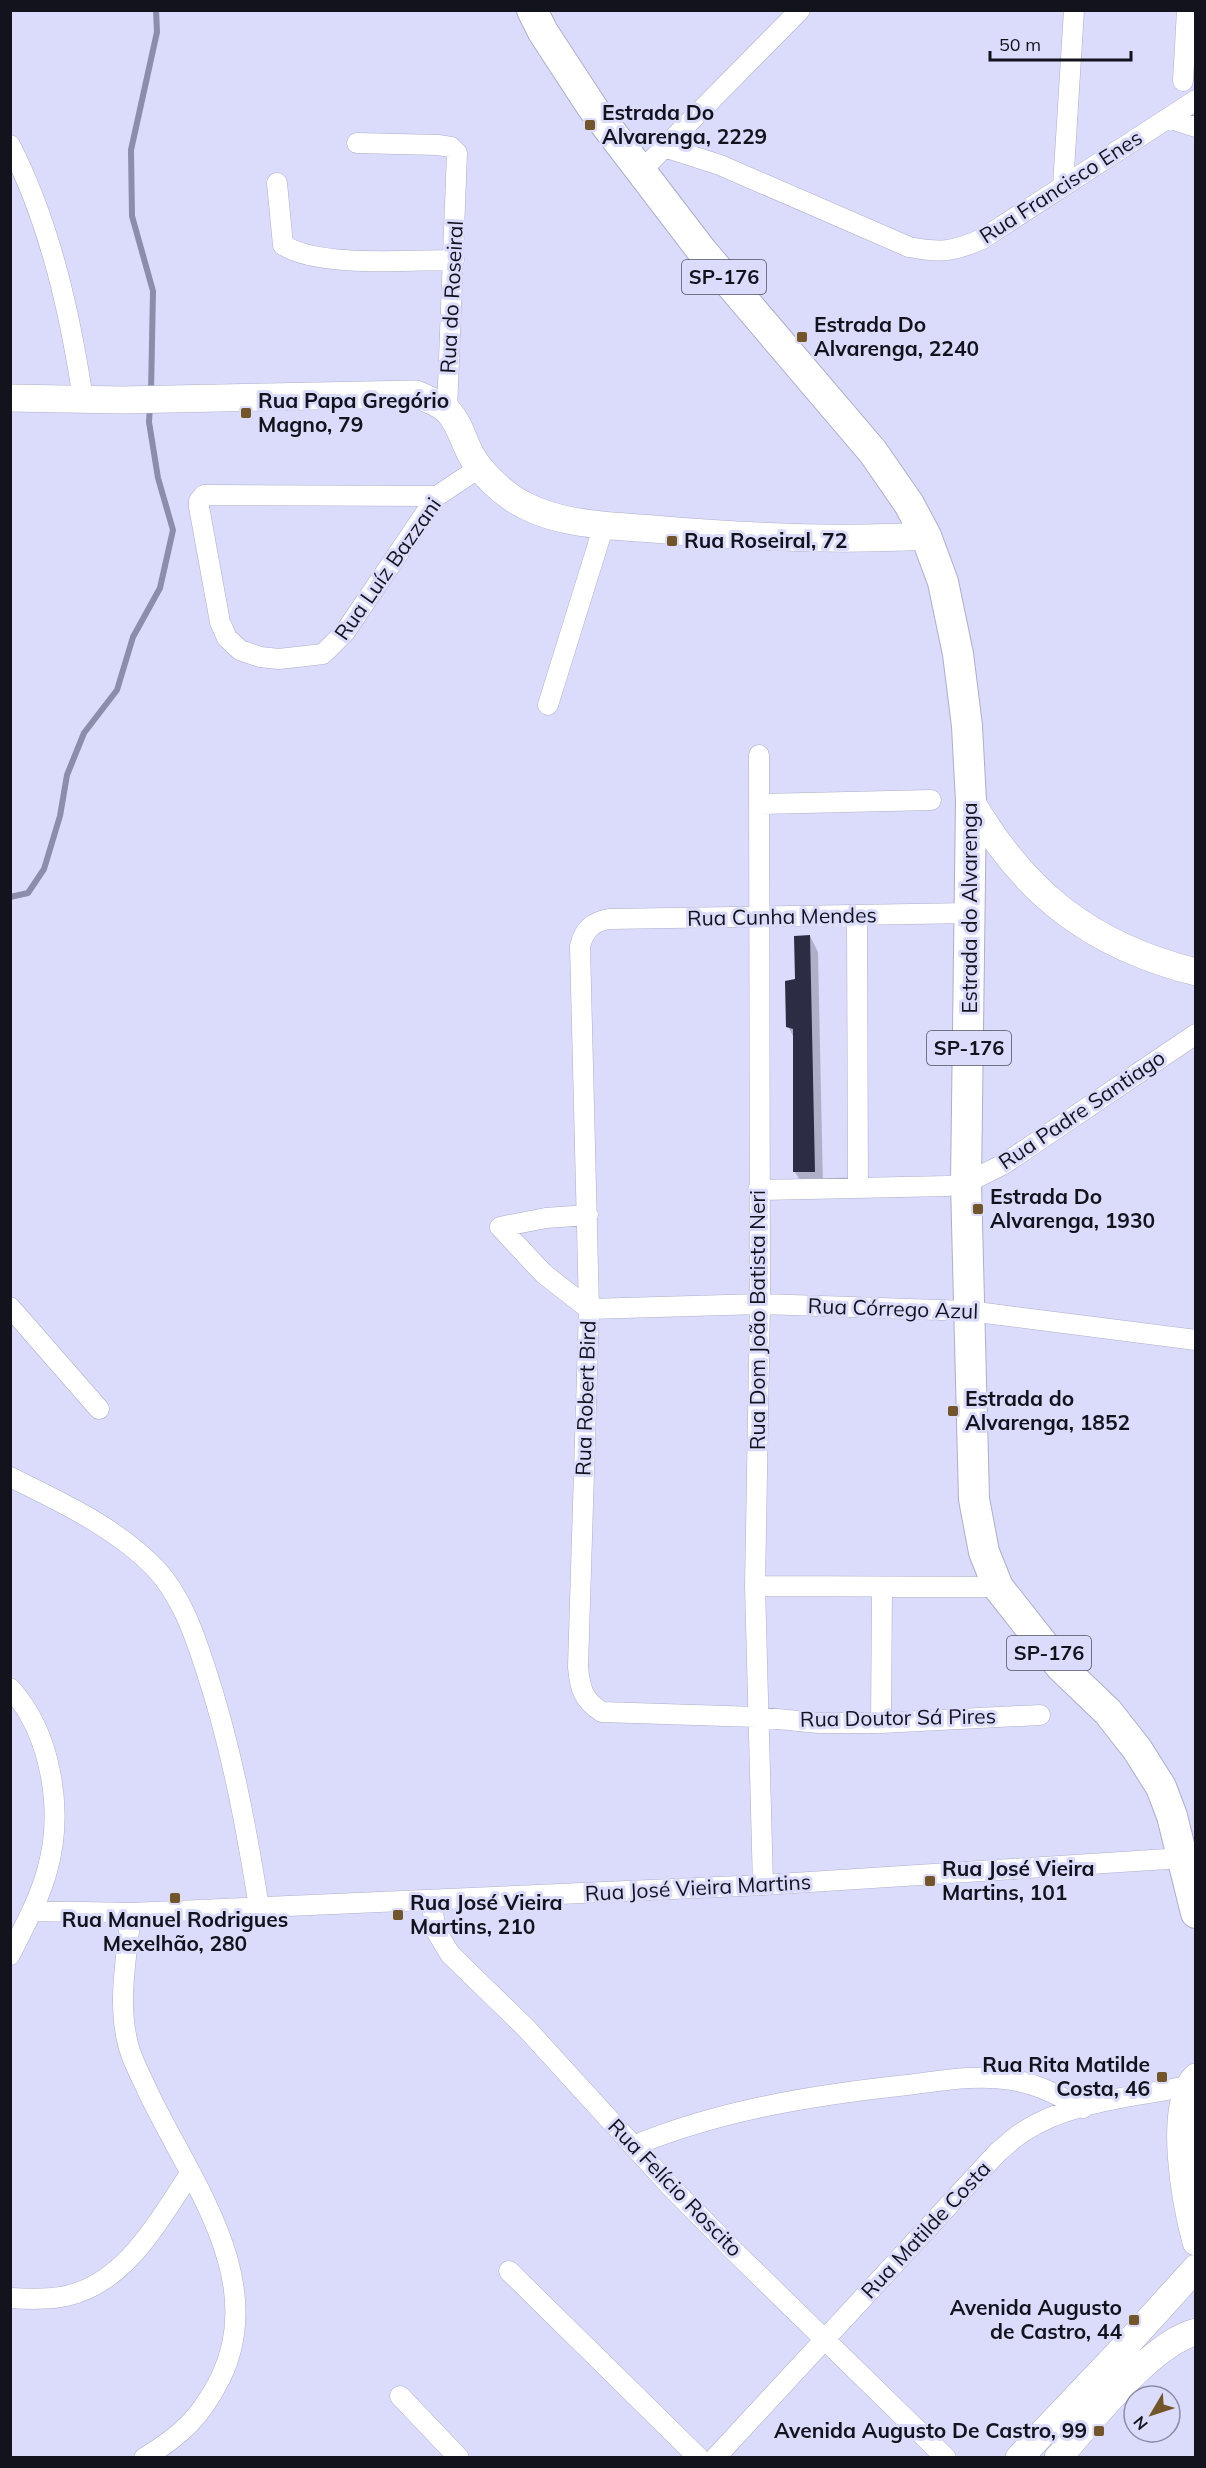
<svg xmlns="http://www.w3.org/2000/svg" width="1206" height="2468" font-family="Mulish,sans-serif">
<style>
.shadow{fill:#0003}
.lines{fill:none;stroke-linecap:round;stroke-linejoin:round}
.stream{stroke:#8c8dab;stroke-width:6}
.building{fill:#2c2c45}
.street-casing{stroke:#acaecb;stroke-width:21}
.secondary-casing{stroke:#acaecb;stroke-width:28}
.primary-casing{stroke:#acaecb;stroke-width:32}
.street{stroke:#fff;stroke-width:20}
.secondary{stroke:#fff;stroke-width:27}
.primary{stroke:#fff;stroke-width:30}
.poi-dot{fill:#725629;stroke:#dbdcfb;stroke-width:2}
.labels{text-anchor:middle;stroke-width:6;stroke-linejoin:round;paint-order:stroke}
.shield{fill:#dbdcfb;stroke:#4e4f60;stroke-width:1.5}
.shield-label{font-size:20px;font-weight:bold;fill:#12131d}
.poi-label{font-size:21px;font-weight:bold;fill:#12131d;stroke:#dbdcfb;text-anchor:start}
.street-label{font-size:21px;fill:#12131d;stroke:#dbdcfb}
</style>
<rect width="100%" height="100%" fill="#dbdcfb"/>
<path class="shadow" d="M810,936L818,952L823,1187H804L795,1172L794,1038L788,1026L797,981Z"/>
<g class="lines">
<path class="stream" d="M151,392L153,291L132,216L131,150L157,32L156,10
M10,897L28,893L44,869L60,816L67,775L84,733L117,690L133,637L160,588L173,530L158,478L149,422L150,405"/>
</g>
<path class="building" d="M810,935L815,1172H793V1029L786,1027L785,981L795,979L794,936Z"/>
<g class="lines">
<defs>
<path id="street" d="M1183,81L1187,10
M1168,118L1196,127
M357,143L438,145L451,147L457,153L447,411
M10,145C50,223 70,313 83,399
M664,147L720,165L909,247C940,253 953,252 982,239L1196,100
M642,170L800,10
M277,183L283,245C319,268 409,260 454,260
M1063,186L1074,10
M437,496L204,495L199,501V507L220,622L227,638L240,650L260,657L279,659L323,654L345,632L437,496L479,468
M548,705L604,525
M759,755L760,1304L755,1586L763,1885
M762,804L931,800
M971,913L609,919C592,922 584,930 580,946L589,1309L578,1667C580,1689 583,1700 602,1712L757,1717L819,1723H881L1040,1715
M857,916L858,1188
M758,1190L948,1186L966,1183L1004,1164L1196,1034
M588,1215L546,1218L500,1227L544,1274L589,1309L760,1304L969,1311L1196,1340
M10,1307L99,1409
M10,1477C61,1502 117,1528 156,1569C181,1596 194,1633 205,1667C231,1745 246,1826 259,1907
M755,1586L998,1587
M10,1688C52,1734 64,1812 47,1871C39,1900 24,1927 10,1955
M881,1723L882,1587
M431,1900L436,1931L450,1954L526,2028L670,2186L734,2251L946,2458
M33,1911L131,1913L763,1885L1183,1858
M131,1913C127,1955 117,2002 128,2044C132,2061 142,2078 149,2094C190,2180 268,2279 221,2377C201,2417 182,2435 144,2458
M633,2146C720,2110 814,2095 907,2085C941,2081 977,2074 1011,2080C1037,2083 1060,2097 1083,2108
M509,2271L699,2458
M10,2298C28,2299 48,2300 66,2296C126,2283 158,2221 190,2174
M400,2396L459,2458
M715,2458L998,2152C1006,2146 1014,2137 1023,2132C1069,2101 1135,2097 1188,2086"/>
<path id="secondary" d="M10,398L122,400L416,394C427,399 440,403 448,411C460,424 463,440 471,455C482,474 504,495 524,505C561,525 612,526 653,529C744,537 835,541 926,536
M971,801C1024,893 1091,946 1196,972
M1196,2077C1167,2106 1186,2205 1196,2242
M1019,2458L1129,2342L1196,2268
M1058,2458C1090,2422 1151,2343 1196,2332"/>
<path id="primary" d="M532,10L543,32L592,107L702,251L873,452L909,504L926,536L943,582L958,654L967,726L971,801L966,1183L974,1499L984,1552L998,1587L1061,1667L1108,1712L1137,1749L1161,1787L1172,1816L1196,1913"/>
</defs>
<use href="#street" class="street-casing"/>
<use href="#secondary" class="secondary-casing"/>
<use href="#primary" class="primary-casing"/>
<use href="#street" class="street"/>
<use href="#secondary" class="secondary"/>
<use href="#primary" class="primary"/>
</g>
<g class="poi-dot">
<rect x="584" y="119" width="12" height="12" rx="3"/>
<rect x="796" y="331" width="12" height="12" rx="3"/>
<rect x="240" y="407" width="12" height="12" rx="3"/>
<rect x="666" y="535" width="12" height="12" rx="3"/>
<rect x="972" y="1203" width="12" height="12" rx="3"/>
<rect x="947" y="1405" width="12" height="12" rx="3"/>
<rect x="924" y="1875" width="12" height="12" rx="3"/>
<rect x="169" y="1892" width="12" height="12" rx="3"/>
<rect x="392" y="1909" width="12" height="12" rx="3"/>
<rect x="1156" y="2071" width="12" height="12" rx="3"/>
<rect x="1128" y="2314" width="12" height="12" rx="3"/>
<rect x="1093" y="2425" width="12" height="12" rx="3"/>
</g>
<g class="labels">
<g class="shield">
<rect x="682" y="260" width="84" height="34" rx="4.5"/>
<rect x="927" y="1031" width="84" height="34" rx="4.5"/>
<rect x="1007" y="1636" width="84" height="34" rx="4.5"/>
</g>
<g class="shield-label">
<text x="724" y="284">SP-176</text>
<text x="969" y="1055">SP-176</text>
<text x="1049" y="1660">SP-176</text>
</g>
<g class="poi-label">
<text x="602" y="120">Estrada Do<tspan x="602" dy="24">Alvarenga, 2229</tspan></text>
<text x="814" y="332">Estrada Do<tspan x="814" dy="24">Alvarenga, 2240</tspan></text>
<text x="258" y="408">Rua Papa Gregório<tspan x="258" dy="24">Magno, 79</tspan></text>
<text x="684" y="548">Rua Roseiral, 72</text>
<text x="990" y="1204">Estrada Do<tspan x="990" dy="24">Alvarenga, 1930</tspan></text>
<text x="965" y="1406">Estrada do<tspan x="965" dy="24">Alvarenga, 1852</tspan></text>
<text x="942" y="1876">Rua José Vieira<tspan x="942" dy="24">Martins, 101</tspan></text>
<text x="410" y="1910">Rua José Vieira<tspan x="410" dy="24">Martins, 210</tspan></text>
<text x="175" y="1927" text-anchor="middle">Rua Manuel Rodrigues<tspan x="175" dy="24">Mexelhão, 280</tspan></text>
<text x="1150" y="2072" text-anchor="end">Rua Rita Matilde<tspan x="1150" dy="24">Costa, 46</tspan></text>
<text x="1122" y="2315" text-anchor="end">Avenida Augusto<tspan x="1122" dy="24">de Castro, 44</tspan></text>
<text x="1087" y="2438" text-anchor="end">Avenida Augusto De Castro, 99</text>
</g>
<g class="street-label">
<text transform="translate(1061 187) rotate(-33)" y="7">Rua Francisco Enes</text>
<text transform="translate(452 297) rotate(-87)" y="7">Rua do Roseiral</text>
<text transform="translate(388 569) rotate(-55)" y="7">Rua Luíz Bazzani</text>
<text transform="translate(970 908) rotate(-90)" y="7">Estrada do Alvarenga</text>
<text transform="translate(782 917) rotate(-1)" y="7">Rua Cunha Mendes</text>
<text transform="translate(1082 1110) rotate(-34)" y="7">Rua Padre Santiago</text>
<text transform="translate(893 1309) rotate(2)" y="7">Rua Córrego Azul</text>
<text transform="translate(758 1320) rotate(-90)" y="7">Rua Dom João Batista Neri</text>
<text transform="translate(586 1398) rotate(-88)" y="7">Rua Robert Bird</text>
<text transform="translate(898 1718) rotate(-1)" y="7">Rua Doutor Sá Pires</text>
<text transform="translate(698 1888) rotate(-3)" y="7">Rua José Vieira Martins</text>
<text transform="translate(675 2188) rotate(46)" y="7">Rua Felício Roscito</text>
<text transform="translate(926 2230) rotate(-47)" y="7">Rua Matilde Costa</text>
</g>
</g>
<rect width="1206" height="2468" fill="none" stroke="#12131d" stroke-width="24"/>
<g transform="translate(1152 2414) rotate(231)"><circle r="28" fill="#dbdcfb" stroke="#8b8ca2" stroke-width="1.5"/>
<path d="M0-4.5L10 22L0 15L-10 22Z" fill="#725629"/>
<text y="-9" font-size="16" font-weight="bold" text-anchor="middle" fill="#12131d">N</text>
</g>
<path d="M990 51v9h141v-9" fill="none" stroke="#12131d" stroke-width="3"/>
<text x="999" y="51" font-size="18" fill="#12131d" stroke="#dbdcfb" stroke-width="4.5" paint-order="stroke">50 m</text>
</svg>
